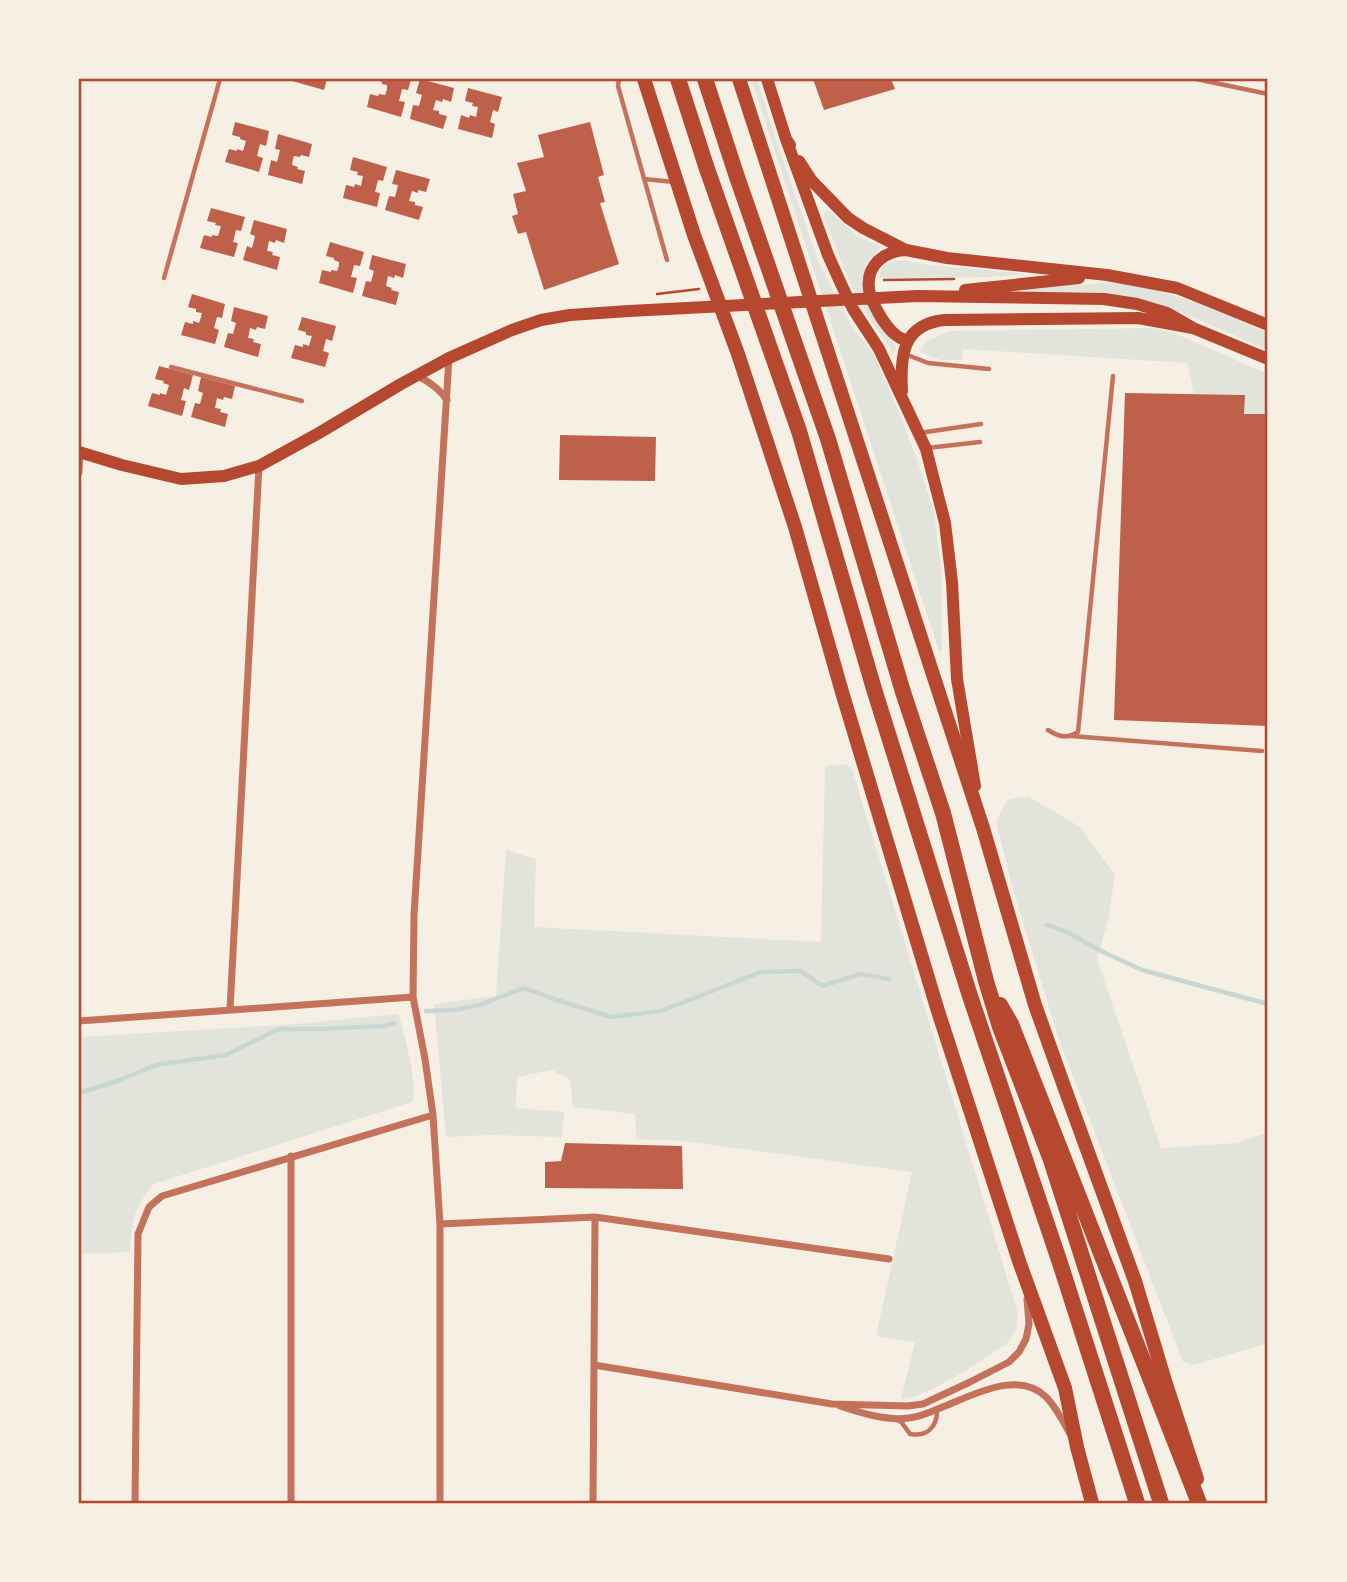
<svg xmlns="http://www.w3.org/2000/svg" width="1347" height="1582" font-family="Bitter,serif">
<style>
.green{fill:#e2e4dc}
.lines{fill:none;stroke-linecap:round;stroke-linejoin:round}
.stream{stroke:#c9d6d2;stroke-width:4.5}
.building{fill:#bf614a}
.path{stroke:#b5482f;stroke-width:2.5}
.service{stroke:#c5725c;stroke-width:4.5}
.minor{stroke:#c5725c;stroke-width:7}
.secondary{stroke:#b5482f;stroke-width:12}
.trunk{stroke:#b5482f;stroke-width:14}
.motorway{stroke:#b5482f;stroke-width:16}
.neatline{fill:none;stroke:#b5482f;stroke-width:2.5}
</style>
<rect width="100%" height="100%" fill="#f6efe4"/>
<path class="green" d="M751,79H757L775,137L820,265L852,326L873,353L896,405L917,459L934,513L941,566L942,651H939Z
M826,211L830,212L857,236L881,247L866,264L862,281L871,310L890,336L896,347L893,354C885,339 875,327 866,313C848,284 837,249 824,218V213Z
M902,260L928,265L1031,274L988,277L879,278C882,262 888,262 902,260Z
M1103,283C1162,284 1215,311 1268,333V350L1188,315L1132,297L1035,293L1029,290L1033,287Z
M1154,328L1174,333L1268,374V414H1244V395L1194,394L1187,363L963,349V360H940L920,352L926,342L949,331Z
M845,764L852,769L1017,1310C1019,1326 1016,1334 1005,1345C980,1361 929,1397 901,1399L915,1342L876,1336L912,1172L684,1141L636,1139L635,1114L573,1107L570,1080L552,1070L517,1077L516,1108L564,1112L562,1137L487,1135L446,1137L434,1004L496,996L506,850L536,859L534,927L821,942L825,766Z
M1028,796L1080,827L1115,875L1108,921L1097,959L1161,1148L1237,1143L1268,1132V1343L1194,1365L1183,1362L1058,1037L1011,883L996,821L1007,800Z
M397,1014L400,1017C404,1035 419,1087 412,1102L154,1184C133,1208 132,1221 130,1252L79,1254V1037L296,1024Z"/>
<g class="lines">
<path class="stream" d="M1047,925L1067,932L1099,950L1142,970L1268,1004
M426,1011L454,1010L480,1005L524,988L557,1000L611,1017L661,1011L761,972L801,971L822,986L861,974L889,979
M79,1093L117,1081L156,1065L226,1055L279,1029H319L384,1026L394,1023"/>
</g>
<path class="building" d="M285,79H327L324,90Z
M375,79H411L408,90L402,89L399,101L405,102L401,117L367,107L370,94L378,96L379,94L385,95L387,89V85L382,84V82Z
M420,79L454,88L451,102L443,99L442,102L436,100L433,110L439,111V114L447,116L443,129L410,119L413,105L419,106L422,95L416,93Z
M813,79H891L895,89L824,110Z
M468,88L502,97L498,112L493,110L490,122L495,124L492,138L458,129L461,115L469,118L470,115L476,117L478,107L472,106L473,103L465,101Z
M235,122L269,131L266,146L260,144L257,156L263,158L259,172L225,162L229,149L237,151V149L243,151L246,141L240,139V137L232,135Z
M590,122L604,175L598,177L605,202L600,203L619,264L544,290L526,232L518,234L512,216L518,214L513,194L526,191L517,163L544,157L538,135Z
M278,134L312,144L309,157L301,155L300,157L294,156L293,159L292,165L298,167L297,169L305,171L302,184L268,175L271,160L277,162L280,150L275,149Z
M353,157L387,167L383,181L378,180L375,192L380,193L377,207L343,198L346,185L354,187L355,184L361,186L363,176L357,175L358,172L350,170Z
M396,170L430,179L426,192L418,190V193L412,191L409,201L415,202V205L423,207L419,220L385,210L389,196L395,197L398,185L392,184Z
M211,208L245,217L241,231L236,230L233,242L238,243L234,257L200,248L204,235L212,237V235L218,236L219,233L221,226L215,225L216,223L207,221Z
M254,220L287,229L284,243L276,240L275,243L269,241L267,251L273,252L272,255L280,257L277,270L243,260L247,246L252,248L255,236L250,234Z
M330,242L364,252L360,266L354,265L351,277L357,278L353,293L319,283L322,270L331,272V270L337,271L339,265V262L334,260V258L326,256Z
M372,255L406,264L403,278L395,275L394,278L388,276L386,286L392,288L391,290L399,292L396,305L362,296L366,281L371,282L374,271L369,269Z
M192,294L225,304L222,318L217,317L214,328L219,330L215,344L181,335L185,322L193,324V321L199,323L201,317L202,313L196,312V309L188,307Z
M234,307L268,316L265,329L257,327L256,330L250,328L248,338L254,339L253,342L261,344L258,357L224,347L228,333L233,334L236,323L231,321Z
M302,317L336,326L332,341L326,339L323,351L329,353L325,367L291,358L295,345L303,347V344L309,346L311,339L312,336L306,335V332L298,330Z
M159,366L193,375L189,390L184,388L181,400L186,401L182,416L148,406L152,393L160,395V393L166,395L169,385L163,383L164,381L155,379Z
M201,377L235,386L232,399L224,397L223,400L217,398L215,408L221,409L220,412L228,414L225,427L191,417L195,403L200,404L203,393L198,391Z
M1125,393L1245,395L1244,414H1268V726L1114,720Z
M560,435L656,437L655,481L559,480Z
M565,1143L682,1146L683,1189L545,1188V1162L561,1161Z"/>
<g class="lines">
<path class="path" d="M884,280L954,279
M657,294L699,289"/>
<path class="service" d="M619,79L618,86L667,260
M1196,79L1268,94
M644,179L674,182
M164,278L220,79
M905,354L928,363L989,369
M171,367L302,401
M919,433L981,424
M927,448L980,442
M1048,730C1059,737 1067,739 1078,732L1113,376
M1071,736L1262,751
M896,1419L902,1423L910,1434C927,1437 937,1427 937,1411"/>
<path class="minor" d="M416,375C428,381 440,389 447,400
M79,472L80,452
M230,1009L259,466
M79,1021L413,997
M440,1224L595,1217L889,1259
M594,1365L832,1404L908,1406L923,1404L970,1382L1009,1362L1019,1352L1026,1339L1029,1324L1027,1299
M840,1406C861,1413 886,1421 909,1418C921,1417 933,1411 945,1406C975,1394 1019,1370 1046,1397C1056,1407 1063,1421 1070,1434
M135,1503L138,1234L149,1207L162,1196L433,1115
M291,1503V1156
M440,1503V1224L433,1115L425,1059L413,997L414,915L449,358
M593,1503L595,1217"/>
<path class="secondary" d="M767,79L786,139L790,145
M786,139L828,255L842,286L853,309L879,349L926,449L945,523L952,582L957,679L975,786
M799,161L812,181L848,218L863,228L906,250L947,258L1107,275L1177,288L1268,325
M906,250C884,251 866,265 869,289C870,300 877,310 882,319C889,329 895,337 907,341
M965,290L1079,278
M902,391C900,356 902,324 945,320L1138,318L1193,328L1268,359
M79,452L122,465L181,479L224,476L259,466L319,433L401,384L449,358L512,330L541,320L570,315L629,311L917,296L1104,299L1137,304L1167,313L1193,328"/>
<path class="trunk" d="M644,79L694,235L738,354L795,527L842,692L938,1011L1019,1261L1065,1388L1077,1447L1092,1503
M739,79L983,828L1035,1005L1065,1089L1135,1281L1166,1384L1197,1479"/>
<path class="motorway" d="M678,79L706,166L799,431L874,689L970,996L1060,1263L1137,1503
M705,79L737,177L828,439L903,692L943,813L986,981L1000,1027L1051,1160L1161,1503
M1000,1005L1011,1024L1199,1503"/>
</g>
<rect width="1347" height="1582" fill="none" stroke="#f6efe4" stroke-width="161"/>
<rect x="80" y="80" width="1186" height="1422" class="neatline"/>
</svg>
